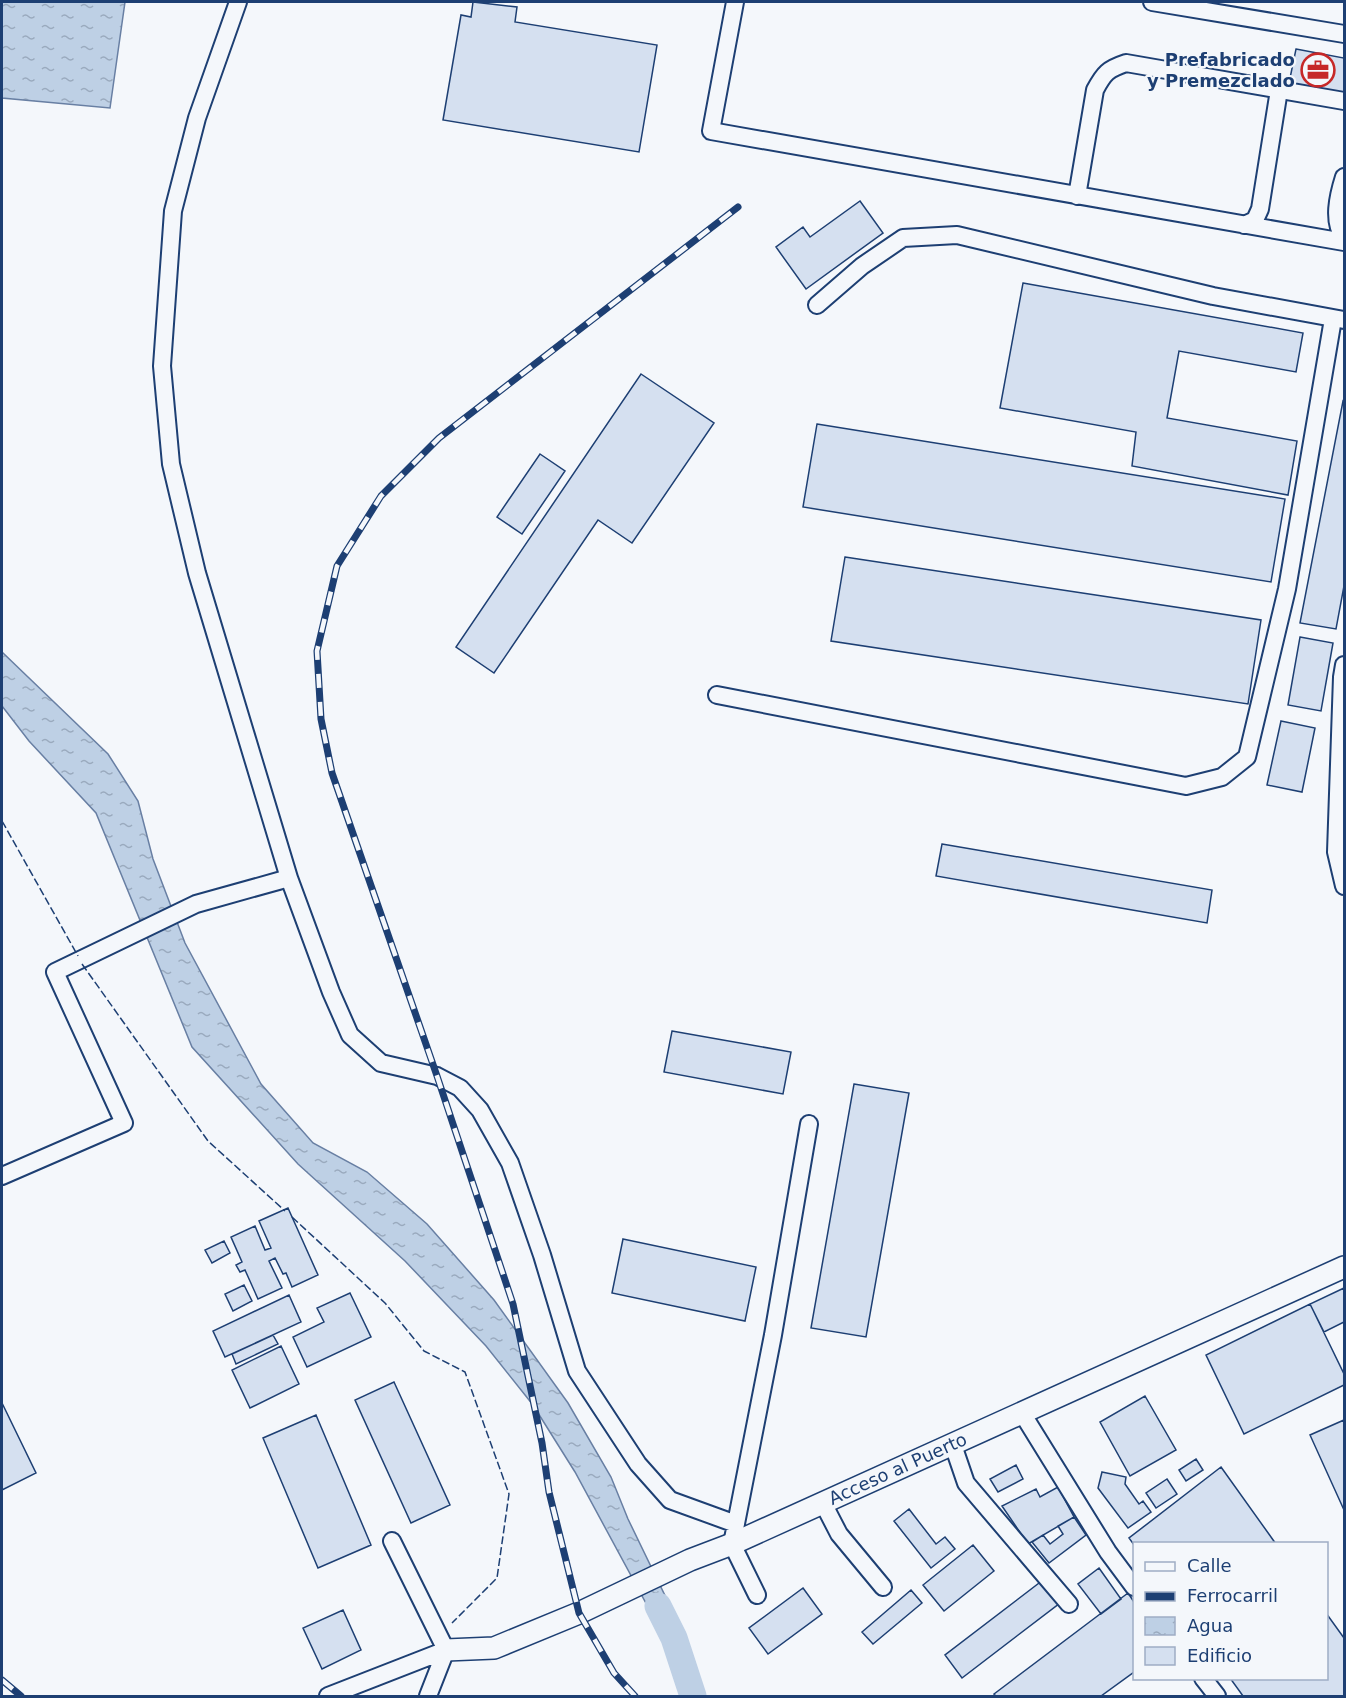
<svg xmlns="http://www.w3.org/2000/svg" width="1346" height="1698" font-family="'DejaVu Sans',sans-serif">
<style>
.water{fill:url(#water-ripples);stroke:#687fa3;stroke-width:1.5}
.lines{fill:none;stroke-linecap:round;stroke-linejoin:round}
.river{stroke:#bed0e5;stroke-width:27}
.building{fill:#d5e0f0;stroke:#1d3f73;stroke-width:1.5}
.minor-casing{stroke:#1d3f73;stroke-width:20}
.major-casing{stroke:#1d3f73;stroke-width:24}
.minor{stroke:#f4f7fb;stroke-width:16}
.major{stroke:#f4f7fb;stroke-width:21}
.rail-casing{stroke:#1d3f73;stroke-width:7}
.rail{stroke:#f4f7fb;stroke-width:4.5;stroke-dasharray:14;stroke-linecap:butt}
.fence{stroke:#1d3f73;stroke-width:1.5;stroke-dasharray:8 3;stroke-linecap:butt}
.labels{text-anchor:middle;stroke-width:4.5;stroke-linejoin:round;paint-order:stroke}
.poi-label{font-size:18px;font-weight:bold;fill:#1d3f73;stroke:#f4f7fb;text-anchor:end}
.street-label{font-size:18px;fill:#1d3f73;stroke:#f4f7fb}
</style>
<defs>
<pattern id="water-ripples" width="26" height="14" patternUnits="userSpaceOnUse" patternTransform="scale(1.5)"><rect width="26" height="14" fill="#bed0e5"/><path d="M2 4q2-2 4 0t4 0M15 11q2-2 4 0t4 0" fill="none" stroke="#9aaabe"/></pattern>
</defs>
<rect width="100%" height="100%" fill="#f4f7fb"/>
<path class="water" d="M2,2H125L110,108L2,98Z
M2,652L108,754L138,801L153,859L185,943L261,1084L313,1143L367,1172L427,1224L494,1300L568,1403L611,1477L628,1519L671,1608L674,1638L654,1618L575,1472L533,1405L486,1346L405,1261L298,1164L192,1047L96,813L29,741L2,706Z"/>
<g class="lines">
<path class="river" d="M658,1606L674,1638L693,1696"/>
</g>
<path class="building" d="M473,2L517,7L515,22L657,45L639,152L443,120L461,15L471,17Z
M1296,49L1344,58V94L1289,83Z
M860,201L883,233L806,289L776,247L803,227L810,237Z
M1023,283L1303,333L1296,372L1179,351L1167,418L1297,441L1288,495L1132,466L1136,432L1000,408Z
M641,374L714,423L632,543L598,520L494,673L456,647Z
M1343,401L1344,402V586L1336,629L1300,623Z
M817,424L1285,499L1271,582L803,507Z
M540,454L565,471L522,534L497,517Z
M845,557L1261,620L1248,704L831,641Z
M1300,637L1333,643L1321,711L1288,705Z
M1281,721L1315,728L1302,792L1267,785Z
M942,844L1212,890L1207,923L936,876Z
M672,1031L791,1052L783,1094L664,1072Z
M854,1084L909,1093L866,1337L811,1328Z
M288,1208L318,1275L292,1287L286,1273L283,1274L275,1258L269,1261L282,1288L258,1299L245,1270L240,1272L236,1265L242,1262L231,1237L255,1226L265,1250L271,1248L259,1221Z
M623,1239L756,1267L745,1321L612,1293Z
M224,1241L230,1253L212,1263L205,1250Z
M244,1285L252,1301L233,1311L225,1294Z
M1344,1288V1322L1324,1332L1310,1304Z
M350,1293L371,1337L307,1367L293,1337L324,1322L317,1308Z
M289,1295L301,1322L225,1357L213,1331Z
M1310,1304L1344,1374V1385L1244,1434L1206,1355Z
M273,1335L278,1344L236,1364L232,1354Z
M281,1346L299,1384L250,1408L232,1370Z
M394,1382L450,1505L411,1523L355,1400Z
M1145,1396L1176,1450L1130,1476L1100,1422Z
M2,1403L36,1473L2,1490Z
M316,1415L371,1545L318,1568L263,1438Z
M1344,1420V1510L1310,1435Z
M1196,1459L1203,1470L1186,1481L1179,1470Z
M1016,1465L1023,1479L998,1492L990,1479Z
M1221,1467L1276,1544H1134V1545L1129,1538Z
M1102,1472L1126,1477L1125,1484L1139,1504L1143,1501L1151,1512L1128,1528L1098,1488Z
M1167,1479L1177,1494L1156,1508L1146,1493Z
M1058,1487L1074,1517L1028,1544L1002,1506L1036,1489L1040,1497Z
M909,1509L936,1544L945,1537L955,1549L931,1568L894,1521Z
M1074,1517L1086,1535L1049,1563L1032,1542L1043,1535L1050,1544L1063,1534L1058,1526Z
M973,1545L994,1571L944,1611L923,1585Z
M1099,1568L1121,1599L1101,1614L1078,1584Z
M1043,1580L1060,1603L962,1678L945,1655Z
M803,1588L822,1614L768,1654L749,1628Z
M911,1590L922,1603L873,1644L862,1632Z
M1128,1593L1134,1602V1672L1101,1696H996L994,1694Z
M343,1610L361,1650L322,1669L303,1628Z
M1326,1613L1344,1638V1696H1243L1230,1678H1326Z"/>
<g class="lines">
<defs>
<path id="minor" d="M735,2L711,131L1344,242
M1152,2L1344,34
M1344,177C1338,196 1332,221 1344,238
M1077,196L1095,90C1104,73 1108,69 1126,63L1344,101
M1244,225L1255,220L1260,209L1279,90
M817,305L862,266L903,238L957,235L1213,296L1344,320
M1344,665L1342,677L1336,852L1344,886
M717,695L1186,786L1222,777L1247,757L1287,589L1333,319
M289,878L331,992L350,1035L381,1063L437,1076L460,1088L480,1110L510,1163L542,1255L577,1371L638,1464L670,1500L736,1524
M2,1176L124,1123L55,972L196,904L289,878L197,573L171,464L162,366L173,211L197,118L238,2
M1022,1413L1108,1552L1134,1587
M953,1445L966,1483L1069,1604
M823,1503L839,1534L883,1587
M392,1541L446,1650L428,1696
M757,1595L732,1544L773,1335L809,1124
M1203,1678L1217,1696
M328,1696L446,1650"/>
<g id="major">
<path id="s1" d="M446,1650L494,1648L579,1613L690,1560L732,1544L1344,1267"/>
</g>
</defs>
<use href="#minor" class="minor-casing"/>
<use href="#major" class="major-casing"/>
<use href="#minor" class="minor"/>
<use href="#major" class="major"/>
<defs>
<path id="rail" d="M2,1680L21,1696
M635,1696L614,1673L579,1613L549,1492L542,1443L513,1304L437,1076L332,773L321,719L317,651L337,566L381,496L439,438L738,207"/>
</defs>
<use href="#rail" class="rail-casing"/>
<use href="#rail" class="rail"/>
<path class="fence" d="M2,821L78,956
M82,964L208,1141L285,1211
M292,1217L385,1303L424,1351L465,1372L509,1494L497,1578L452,1623"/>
</g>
<defs>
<symbol id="office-ring" viewBox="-11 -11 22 22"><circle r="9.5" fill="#f4f7fb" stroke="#c62828" stroke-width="1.5"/><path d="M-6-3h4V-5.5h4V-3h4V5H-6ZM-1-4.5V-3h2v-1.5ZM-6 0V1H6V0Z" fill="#c62828"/></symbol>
</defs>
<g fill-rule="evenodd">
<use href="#office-ring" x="1299" y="51" width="38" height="38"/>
</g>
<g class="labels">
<g class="poi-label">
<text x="1295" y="66">Prefabricado<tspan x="1295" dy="21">y Premezclado</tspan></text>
</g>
<g class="street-label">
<text dy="6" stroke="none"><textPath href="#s1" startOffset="490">Acceso al Puerto</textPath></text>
</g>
</g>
<rect width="1346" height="1698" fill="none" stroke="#1d3f73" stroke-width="6"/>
<rect x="1133" y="1542" width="195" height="138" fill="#f4f7fb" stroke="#9eadc5" stroke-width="1.5"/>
<rect x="1145" y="1562" width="30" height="9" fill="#f4f7fb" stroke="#9eadc5" stroke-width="1.5"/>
<text x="1187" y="1572" font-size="18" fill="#1d3f73">Calle</text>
<rect x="1145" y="1592" width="30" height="9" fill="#1d3f73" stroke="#9eadc5" stroke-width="1.5"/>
<text x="1187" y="1602" font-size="18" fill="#1d3f73">Ferrocarril</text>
<rect x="1145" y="1617" width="30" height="18" fill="url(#water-ripples)" stroke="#9eadc5" stroke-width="1.5"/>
<text x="1187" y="1632" font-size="18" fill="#1d3f73">Agua</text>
<rect x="1145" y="1647" width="30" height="18" fill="#d5e0f0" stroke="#9eadc5" stroke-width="1.5"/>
<text x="1187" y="1662" font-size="18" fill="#1d3f73">Edificio</text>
</svg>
